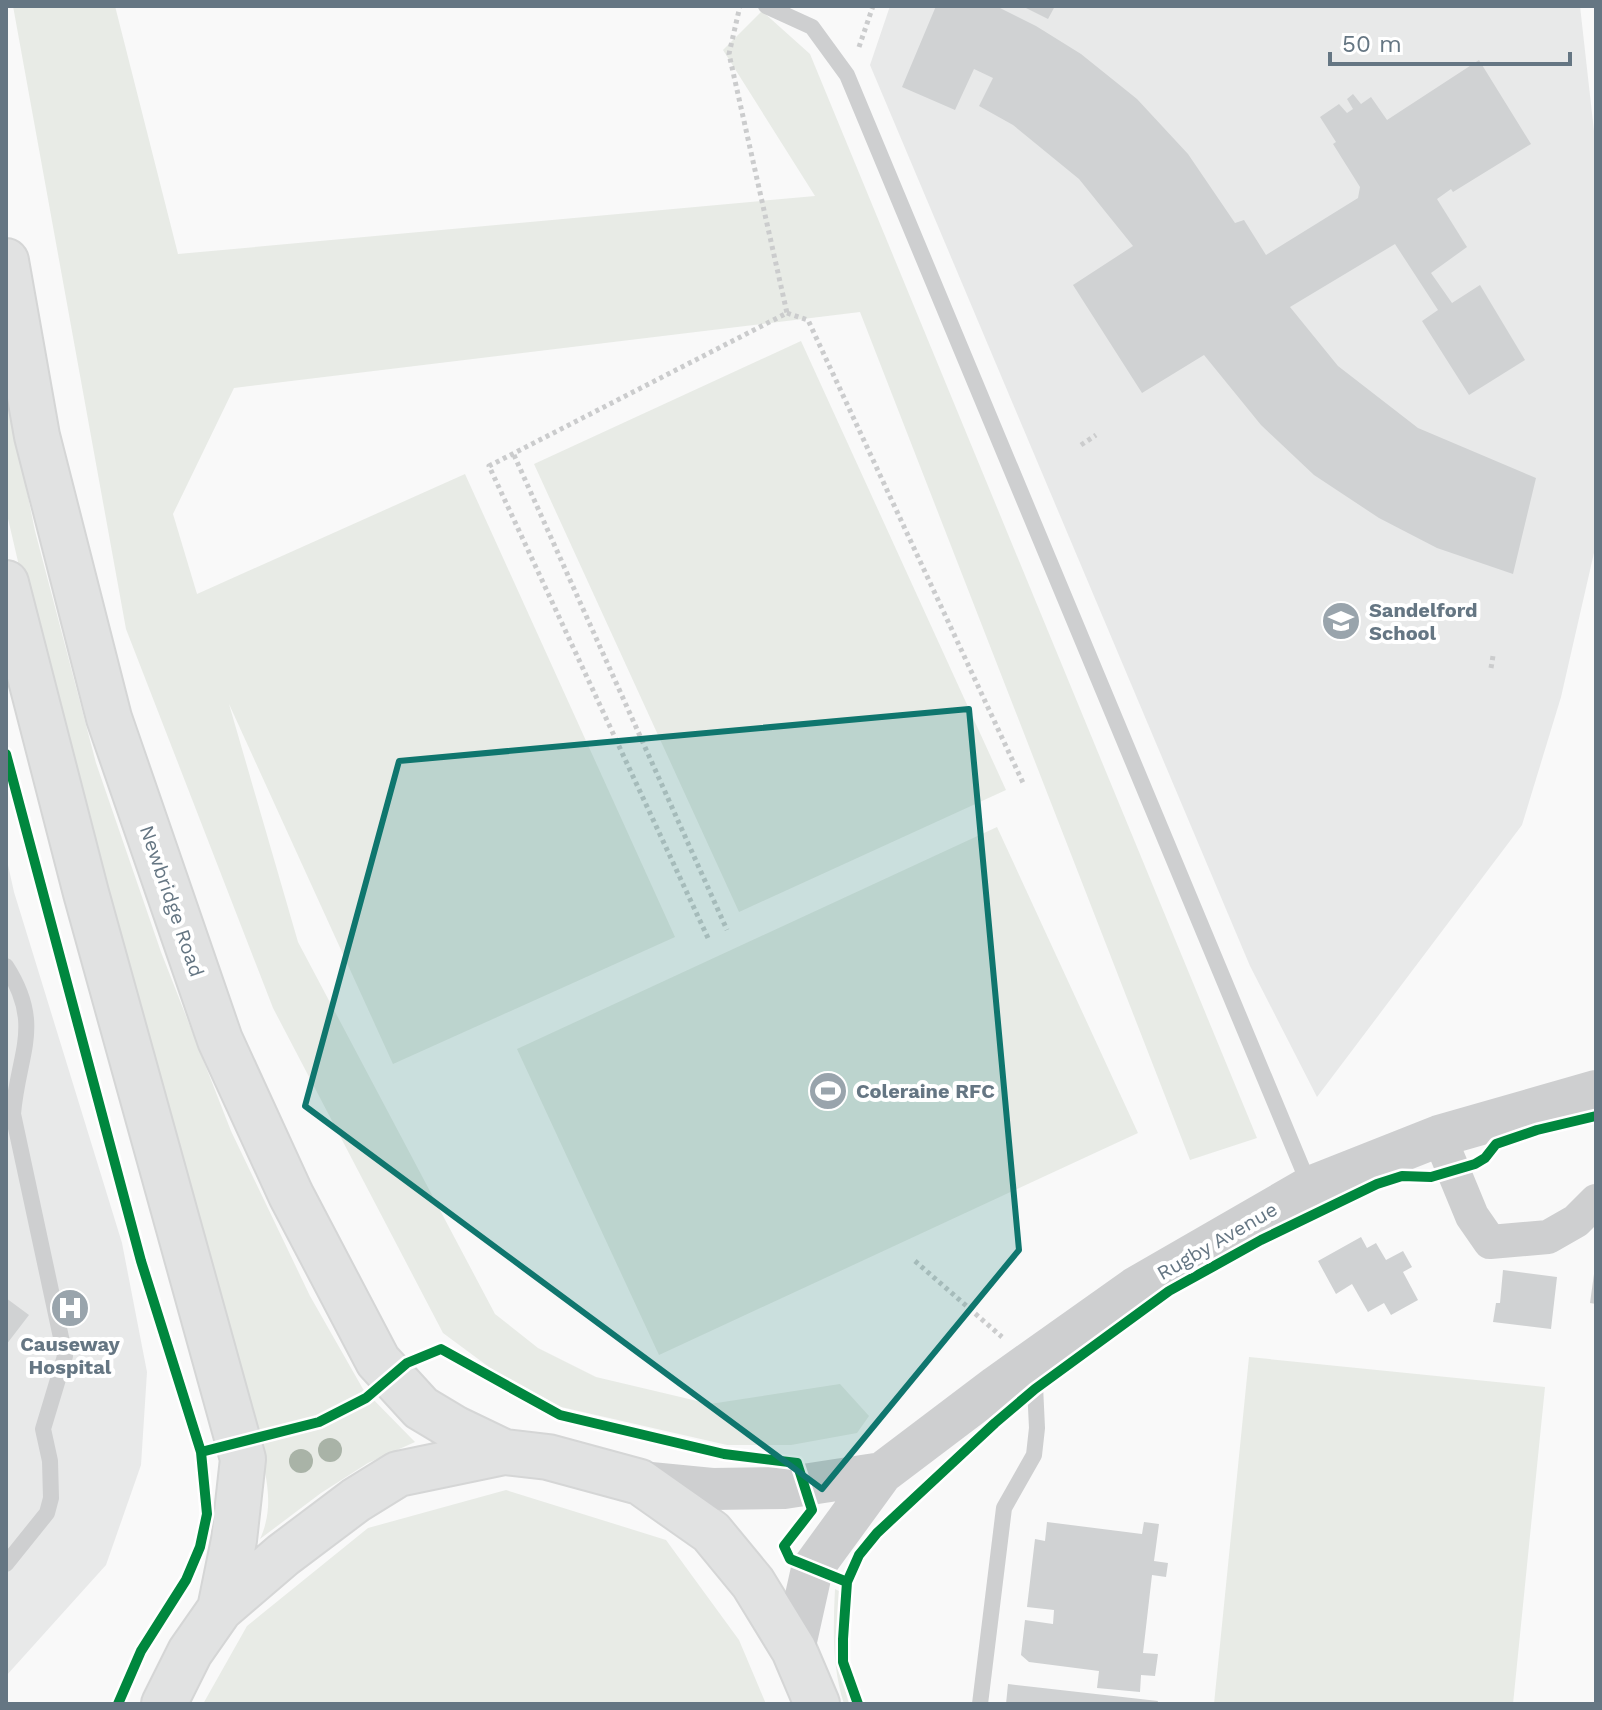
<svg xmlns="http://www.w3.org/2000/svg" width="1602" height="1710" font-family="'Work Sans',sans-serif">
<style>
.built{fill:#e8e9e9}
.green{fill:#e8ebe6}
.building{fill:#d0d2d3}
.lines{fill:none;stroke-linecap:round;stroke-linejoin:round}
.trunk-casing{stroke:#d5d6d6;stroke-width:48}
.path{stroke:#cbcccd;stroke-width:5;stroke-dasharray:4 4;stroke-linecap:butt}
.service{stroke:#cecfd0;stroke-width:16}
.minor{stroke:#cecfd0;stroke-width:34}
.tertiary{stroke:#cecfd0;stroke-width:42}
.trunk{stroke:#e1e2e2;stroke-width:44}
.cycleway-casing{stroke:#fff;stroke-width:15}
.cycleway{stroke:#00873e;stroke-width:10}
.tree{fill:#a9b3a7}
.marked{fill:#0f766e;fill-opacity:0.2;stroke:#0f766e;stroke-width:6;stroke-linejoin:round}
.labels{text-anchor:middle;stroke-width:8;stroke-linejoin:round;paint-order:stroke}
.poi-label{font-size:20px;font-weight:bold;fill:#657683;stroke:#fff;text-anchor:start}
.street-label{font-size:20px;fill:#657683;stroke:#fff}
</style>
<rect width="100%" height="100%" fill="#f9f9f9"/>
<path class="built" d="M890,6H1580L1596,149V544L1561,697L1522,825L1317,1097L1250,966L870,65Z
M6,856L14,892L122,1243L147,1372L141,1465L106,1565L6,1676Z"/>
<path class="green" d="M13,6H115L178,254L815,196L723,50L762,11L810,54L1257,1138L1190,1160L860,312L234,388L173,514L197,594L465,474L675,937L393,1064L229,704L298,942L495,1314L538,1348L596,1377L710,1404L840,1384L869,1416L857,1433L791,1445H727L561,1407L493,1370L443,1333L273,1008L126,629Z
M801,341L1006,790L739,912L534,464Z
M6,389L35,531L96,763L161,952L231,1131L310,1296L363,1389L415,1442L368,1463L321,1493L260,1539C275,1506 266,1479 260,1446L39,652L6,510Z
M997,827L1138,1133L659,1355L517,1049Z
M1249,1357L1545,1387L1513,1704H1214Z
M506,1490L666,1540L739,1640L766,1704H203L247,1626L368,1528Z
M835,1589L841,1592C837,1632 838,1666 849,1704H844C832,1667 833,1628 835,1589Z"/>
<path class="building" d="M936,6H996L1036,26L1081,54L1137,99L1188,154L1235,223L1244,220L1266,255L1358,198L1360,187L1333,144L1336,142L1320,117L1339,104L1347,113L1353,109L1347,99L1353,94L1361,104L1371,97L1387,120L1479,60L1531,144L1453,192L1451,189L1437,199L1467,247L1431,273L1452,303L1480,285L1525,360L1469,395L1422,321L1438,310L1395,244L1290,307L1338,366L1418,428L1536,478L1513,574L1437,548L1379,518L1314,475L1261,425L1204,355L1142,393L1073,285L1133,246L1079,179L1013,125L979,106L993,78L974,69L955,110L902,87Z
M1022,6H1055L1048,19Z
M1361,1237L1367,1248L1376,1243L1386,1260L1403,1251L1412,1267L1403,1272L1418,1300L1391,1315L1384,1303L1368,1312L1352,1284L1336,1294L1318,1261Z
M1503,1270L1557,1277L1551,1329L1493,1322L1496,1303H1500Z
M1594,1274H1596V1304L1590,1303Z
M6,1298L29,1315L6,1345Z
M1047,1522L1142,1534L1144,1522L1159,1524L1154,1561L1168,1563L1166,1577L1152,1575L1143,1653L1158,1654L1155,1676L1141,1675L1140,1692L1097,1688L1099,1671L1029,1662L1021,1655L1025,1620L1053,1624L1054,1610L1027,1607L1035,1539L1045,1541Z
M1008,1684L1158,1701L1157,1704H1006Z"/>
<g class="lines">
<defs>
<path id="trunk" d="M6,261L37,436L109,718L220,1040L291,1195L378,1361L421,1408L456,1429L504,1452
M6,583L86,893L243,1459L234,1540L220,1609
M164,1704L190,1652L220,1609L283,1555L356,1500L398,1474L504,1452L548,1457L640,1482L711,1532L753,1583L794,1650L817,1704"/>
</defs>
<use href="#trunk" class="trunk-casing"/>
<path class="path" d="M859,47L873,6
M787,313L808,320L1024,785
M1081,445L1096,435
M514,455L727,930
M1491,668L1493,656
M708,938L489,466L787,313L729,54L740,6
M915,1261L1002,1337"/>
<path class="service" d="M766,6L812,27L847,75L1310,1187
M6,966C44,1025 18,1053 13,1114L65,1356L43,1429L50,1461L51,1498L47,1513L6,1564
M980,1704L1004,1508L1034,1455L1037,1428L1034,1365"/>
<path class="minor" d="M1439,1136L1472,1216L1490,1242L1548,1237L1576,1221L1596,1201"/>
<path class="tertiary" d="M640,1482L712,1489L784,1488L882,1473
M794,1650L812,1569L882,1473L997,1386L1135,1288L1310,1187L1439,1136L1596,1091"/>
<use href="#trunk" class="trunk"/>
<defs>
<path id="cycleway" d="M6,754L141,1261L201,1452L207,1514L200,1547L186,1580L141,1651L118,1704
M201,1452L319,1422L366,1398L407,1363L441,1349L560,1415L724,1454L797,1463L812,1510L784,1546L790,1559L847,1582
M858,1704L843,1662V1639L847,1582L859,1555L877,1533L995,1423L1035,1389L1169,1291L1261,1240L1377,1184L1402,1176L1431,1177L1475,1164L1485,1158L1496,1144L1537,1130L1596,1116"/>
</defs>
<use href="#cycleway" class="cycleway-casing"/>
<use href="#cycleway" class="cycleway"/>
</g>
<g class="tree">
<circle cx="330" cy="1450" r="12"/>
<circle cx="301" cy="1461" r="12"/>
</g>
<path class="marked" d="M969,709L1019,1250L822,1489L305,1106L399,761Z"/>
<defs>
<symbol id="school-disc" viewBox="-11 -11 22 22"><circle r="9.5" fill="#99a4ac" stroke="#fff"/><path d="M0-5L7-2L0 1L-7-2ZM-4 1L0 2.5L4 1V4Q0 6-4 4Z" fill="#fff"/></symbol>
<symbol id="stadium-disc" viewBox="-11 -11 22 22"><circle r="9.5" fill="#99a4ac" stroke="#fff"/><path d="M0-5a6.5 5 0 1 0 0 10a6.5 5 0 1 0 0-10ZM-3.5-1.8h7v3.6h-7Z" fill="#fff"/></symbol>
<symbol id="hospital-disc" viewBox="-11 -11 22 22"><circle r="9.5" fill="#99a4ac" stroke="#fff"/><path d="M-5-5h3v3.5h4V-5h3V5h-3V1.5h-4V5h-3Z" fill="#fff"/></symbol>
</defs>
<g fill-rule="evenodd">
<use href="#school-disc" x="1319" y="599" width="44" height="44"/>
<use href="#stadium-disc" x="806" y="1069" width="44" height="44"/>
<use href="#hospital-disc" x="48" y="1286" width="44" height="44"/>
</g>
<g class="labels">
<g class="poi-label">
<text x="1369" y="617">Sandelford<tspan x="1369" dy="23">School</tspan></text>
<text x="856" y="1098">Coleraine RFC</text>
<text x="70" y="1351" text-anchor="middle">Causeway<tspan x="70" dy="23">Hospital</tspan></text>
</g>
<g class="street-label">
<text transform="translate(172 901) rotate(71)" y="7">Newbridge Road</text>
<text transform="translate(1217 1241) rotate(-30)" y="7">Rugby Avenue</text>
</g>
</g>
<rect width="1602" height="1710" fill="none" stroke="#657683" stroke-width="16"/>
<path d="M1330 52v12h240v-12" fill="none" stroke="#657683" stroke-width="4"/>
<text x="1342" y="52" font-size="24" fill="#657683" stroke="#ffffff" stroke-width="6" paint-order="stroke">50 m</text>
</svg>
